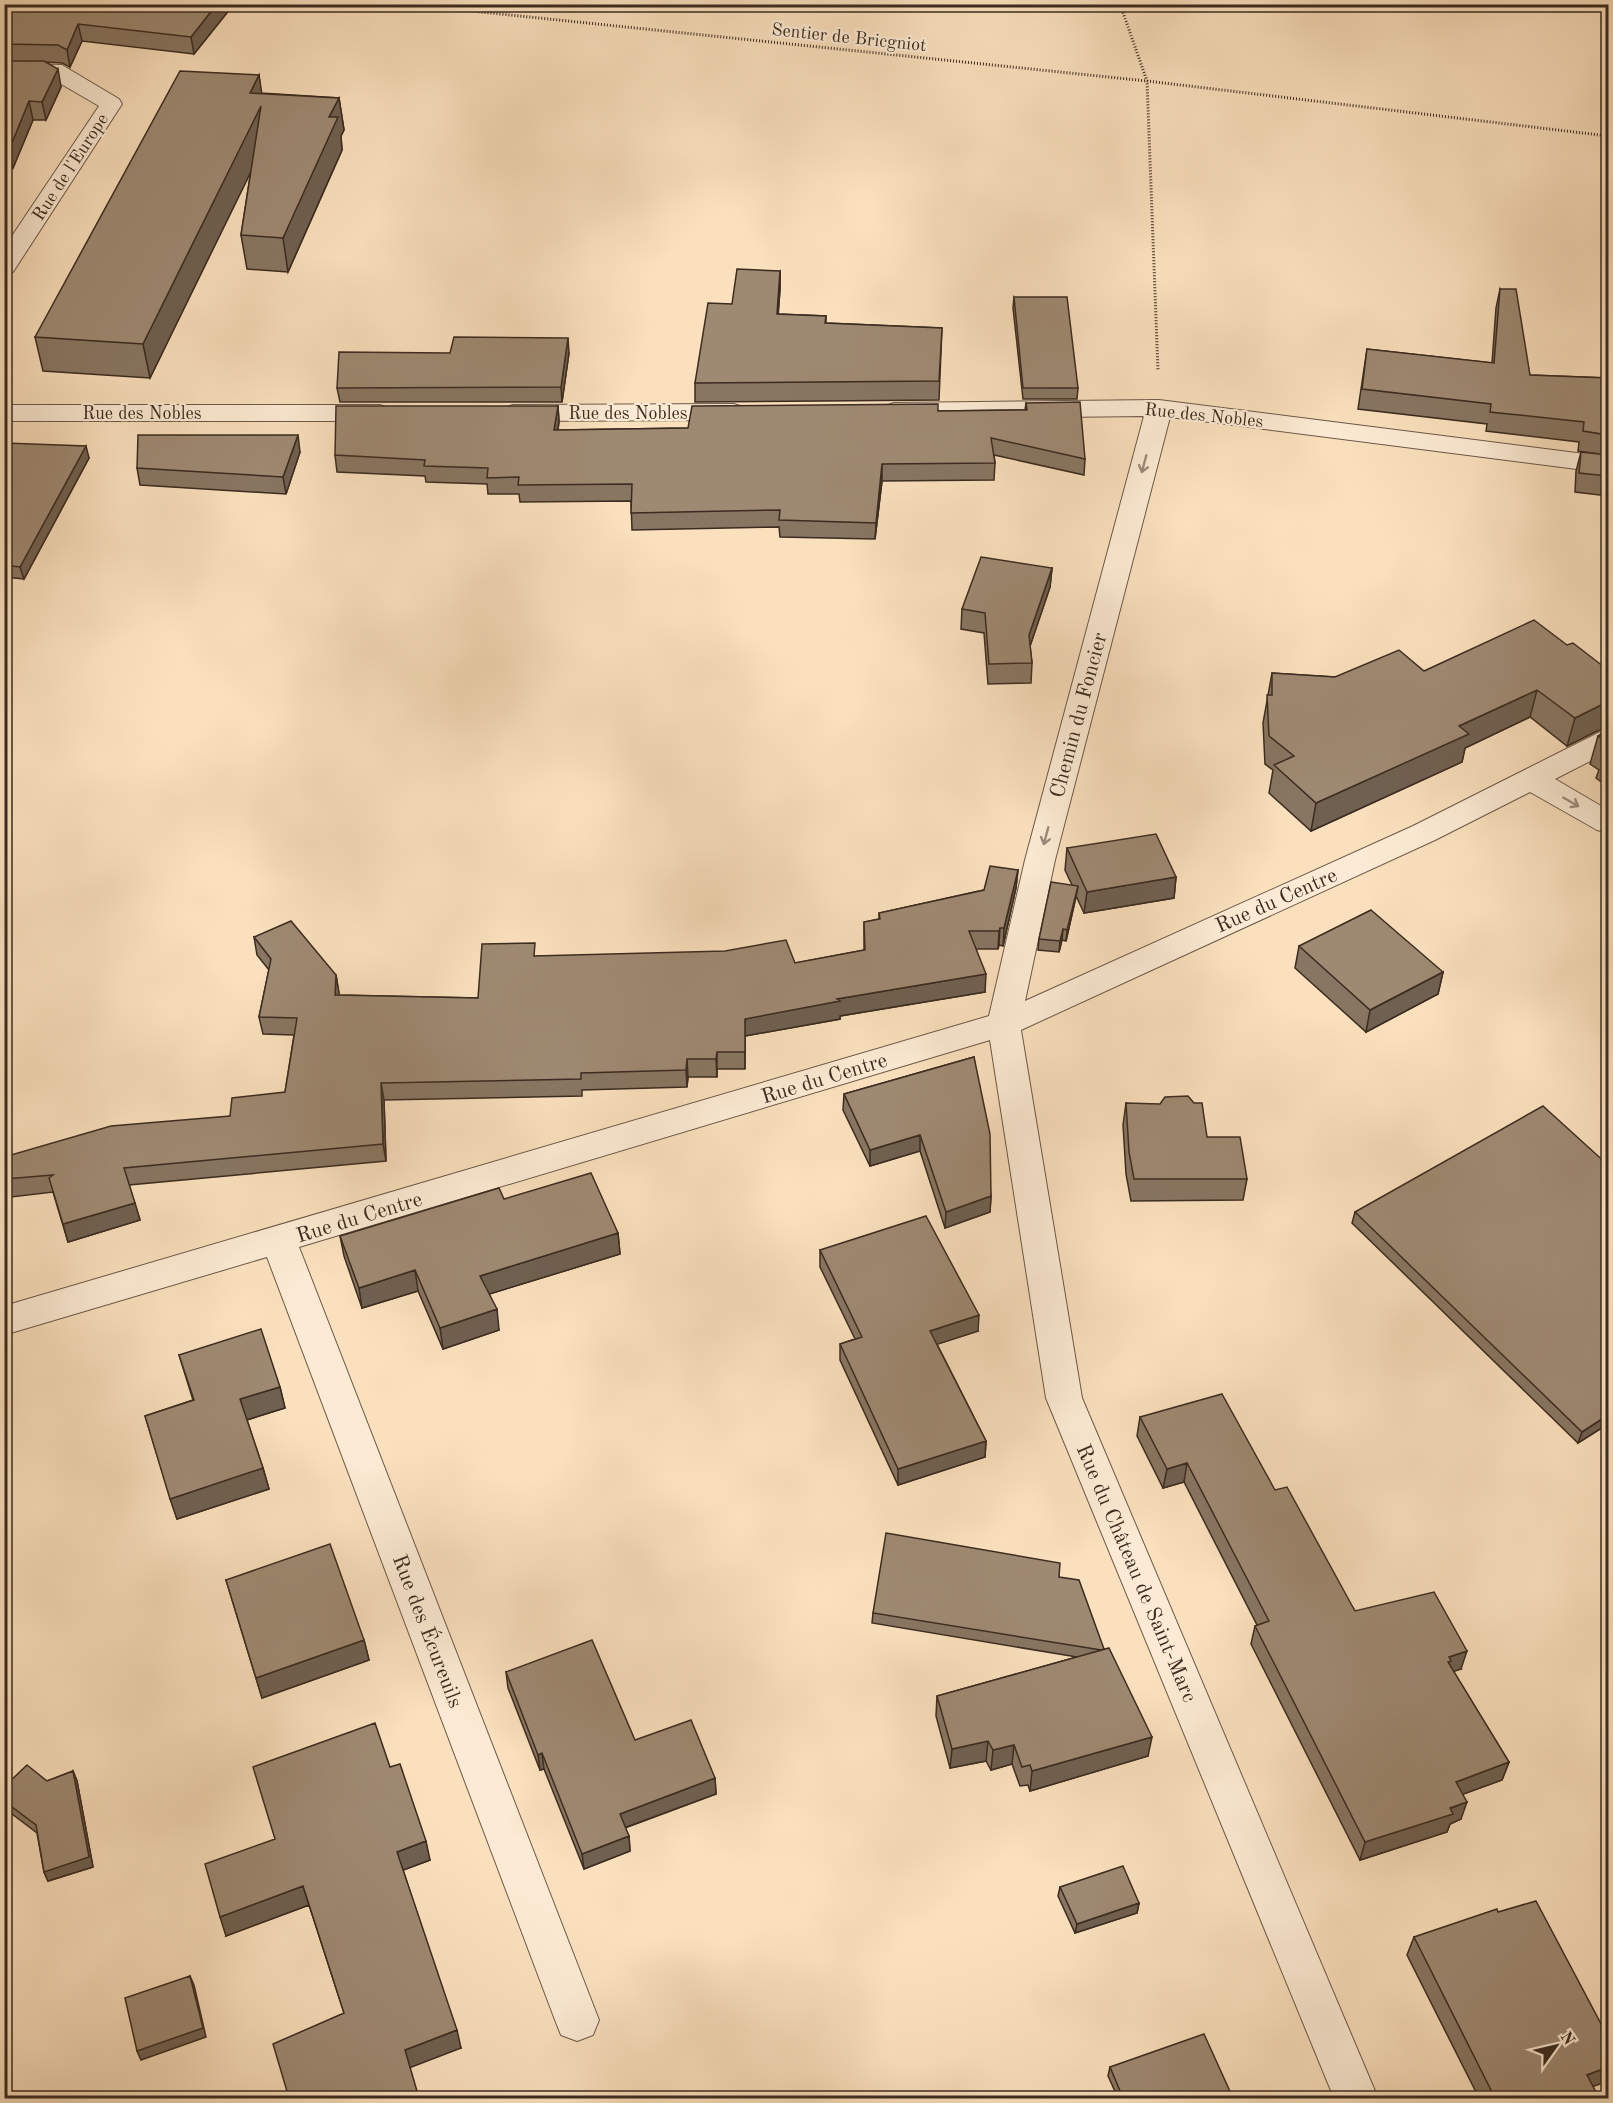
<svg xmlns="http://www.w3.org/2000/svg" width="1613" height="2103" font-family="'Old Standard TT',serif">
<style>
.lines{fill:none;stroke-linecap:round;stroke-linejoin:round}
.minor-casing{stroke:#6b5847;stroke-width:2}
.path{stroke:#3b2b20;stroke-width:3;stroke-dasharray:1 2;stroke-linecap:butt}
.minor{fill:#fcebd4;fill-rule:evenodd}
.wall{fill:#887662;stroke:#3b2b20;stroke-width:1.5}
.shaded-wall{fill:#6f6050;stroke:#3b2b20;stroke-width:1.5}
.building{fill:#9e8972;stroke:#3b2b20;stroke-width:1.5}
.oneway{stroke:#9c8b7a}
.labels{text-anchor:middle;stroke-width:4.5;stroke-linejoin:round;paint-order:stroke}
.far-street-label{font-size:18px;fill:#3b2b20;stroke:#fcebd4}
.street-label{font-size:21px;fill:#3b2b20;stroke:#fcebd4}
</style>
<rect width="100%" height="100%" fill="#fae0bd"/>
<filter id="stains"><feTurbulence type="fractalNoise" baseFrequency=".00333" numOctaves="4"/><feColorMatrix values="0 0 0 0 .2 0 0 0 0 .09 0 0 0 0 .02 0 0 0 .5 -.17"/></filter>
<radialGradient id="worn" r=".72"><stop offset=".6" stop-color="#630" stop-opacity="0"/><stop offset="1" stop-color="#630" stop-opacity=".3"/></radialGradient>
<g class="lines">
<defs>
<path id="minor" d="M4,63L62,65L119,99L122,104L13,272L4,274V248L99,106L49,77H4Z
M1159,400L1608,457V473L1170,417L1055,860L1025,1001L1413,826L1598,733L1608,730V752L1555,779L1608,810V833L1597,830L1530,792L1435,840L1021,1030L1082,1398L1378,2098H1334L1046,1398L990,1040L299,1247L599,2020L593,2035L577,2041L561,2035L555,2020L267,1257L4,1335V1306L989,1016L1025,860L1144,416L894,419L885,416L881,411L885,406L894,403Z
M734,404L743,407L747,412L743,417L734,420L513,421L504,418L500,413L504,408L513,405Z
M4,405H380L389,408L393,413L389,418L380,421H4Z"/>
</defs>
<use href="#minor" class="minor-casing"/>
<path class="path" d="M404,4L1147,81L1608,136
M1120,4L1147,81L1158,371"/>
<use href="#minor" class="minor"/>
</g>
<path class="wall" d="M4,4H234L194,54L82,41L70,67L62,63L46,62L61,87L46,120H33L13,168H4Z
M259,75L261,93L339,98L344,130L341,136L342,150L288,272L247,269L241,235L251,170L150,378L43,371L35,337Z
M780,271V289L778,314L826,316V323L942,328L939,400L695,402V383L732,304Z
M1500,289L1530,375L1608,378V496L1575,492L1576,471L1581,452L1598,454L1578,451L1579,442L1486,431L1487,424L1358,409L1367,349L1492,363L1496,308Z
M1014,297L1078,388L1077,399H1023L1013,308Z
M450,353H569L562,402H340L337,388Z
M1026,403L1085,459L1084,475L994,455L995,463L994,480L882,481L875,539L780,537L779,527L632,530L631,501L520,502L519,494H488L487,484L426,482L425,476L337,472L335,455L558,406L559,422L558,430L688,428L938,411L1025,410Z
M4,443L89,458L24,579L4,577Z
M300,452L286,494L140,485L137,468Z
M1052,568L1050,587L1030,646L1032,663L1031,683L988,684L984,633L961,629L962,609Z
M1567,645L1608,670V728L1597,731L1567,746L1530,717L1465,748L1462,762L1311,831L1269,793L1273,770L1265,764L1263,723L1272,673L1335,677L1424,671Z
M1608,730V787L1596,778L1599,770L1590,764L1598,736Z
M1067,848L1176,877L1174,898L1084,913L1076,896L1066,941L1062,940L1059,952L1038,950L1039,939L1072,885L1065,870Z
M1018,870L1016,888L1003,946L999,945L998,949H976L985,992L840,1016V1019L745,1036V1069H717V1077H688L687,1087L582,1090V1096L384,1100L386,1161L129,1185L140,1220L68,1242L53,1192L11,1197L4,1177L230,1116L285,1092L294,1035L263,1034L259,1017L269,970L257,955L254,937L336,975L339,995L478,998L537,956L795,963L864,950V922L879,919V913L984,890Z
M1299,946L1443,972L1438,994L1366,1032L1295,968Z
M974,1057L991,1196L990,1212L945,1228L920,1151L870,1166L843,1110L844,1094Z
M1126,1103L1207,1137L1247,1179L1243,1200L1131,1201L1126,1174L1123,1125Z
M504,1199L618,1233L620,1254L489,1294L499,1330L443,1349L418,1291L362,1308L344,1256L340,1236Z
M1355,1212L1608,1424L1578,1443L1352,1223Z
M820,1250L978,1331L937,1344L986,1441L985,1457L898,1485L840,1360V1344L855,1339L820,1267Z
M179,1355L280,1387L285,1408L247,1420L263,1468L269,1489L177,1519L145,1416L193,1400Z
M1140,1417L1275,1490L1355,1611L1461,1669L1453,1671L1509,1762L1502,1780L1463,1794L1461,1819L1450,1824L1447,1832L1360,1860L1251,1644L1255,1626L1257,1625L1184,1482L1163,1488L1137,1436Z
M1059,1577L1104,1649L1148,1756L1030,1791L1028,1785L1020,1786L1012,1764L991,1770L986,1761L950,1768L936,1716L937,1696L1077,1657L872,1623L873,1613Z
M226,1580L364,1640L369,1660L262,1698Z
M506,1672L635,1740L715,1778L716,1794L625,1828L629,1836L630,1851L584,1869L544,1769L540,1770L508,1688Z
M390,1767L430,1860L403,1870L461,2048L344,2013L309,1905L226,1936L275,1839Z
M73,1771L77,1781L93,1867L48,1881L44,1872L37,1833L4,1808V1787L47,1781Z
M1060,1887L1139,1903L1137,1913L1075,1933L1058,1896Z
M1414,1937L1593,2087L1599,2098H1479L1407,1955Z
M1110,2067L1233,2098H1118L1108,2076Z"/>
<path class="shaded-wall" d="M217,4H234L194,54L191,37Z
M78,24L82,41L70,67L67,50Z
M58,69L61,87L46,120L42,102Z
M259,75L264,108L267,139L150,378L143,344L250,93Z
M339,98L344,130L341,136L342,150L288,272L283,238L329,117Z
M29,101L33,120L13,168L9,150Z
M780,271V289L777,333V314Z
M568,338L569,353L562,402L561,387Z
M558,406L559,422L555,447L554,430Z
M298,435L300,452L286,494L283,477Z
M86,446L89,458L24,579L20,567Z
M882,464V481L875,539L876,523Z
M1052,568L1050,587L1027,655L1029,635Z
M1537,690L1530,717L1465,748L1462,762L1311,831L1316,803L1459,726Z
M1608,702V728L1597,731L1567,746L1575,718L1605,703Z
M1018,870L1016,888L1003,946L1004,928Z
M1176,877L1174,898L1084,913L1087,892Z
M1078,886L1076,897L1066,941L1067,930Z
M1000,928L999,945L998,949L999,931Z
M1063,929L1062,940L1059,952L1060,941Z
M1443,972L1438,994L1366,1032L1370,1010Z
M986,974L985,992L840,1016V1019L745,1036V1069V1019L837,999Z
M336,975L339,992L338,1013L335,995Z
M717,1052V1077L716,1059Z
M687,1059L688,1077L687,1087L686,1070Z
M381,1083L384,1100L386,1161L383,1144Z
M920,1135V1151L870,1166V1150Z
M991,1196L990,1212L945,1228L946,1212Z
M135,1203L140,1220L68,1242L63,1224Z
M618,1233L620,1254L483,1296L480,1276Z
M415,1270L418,1291L362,1308L359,1288Z
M497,1309L499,1330L443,1349L440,1328Z
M979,1315L978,1331L929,1347L930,1331Z
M280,1387L285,1408L246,1420L240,1399Z
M1608,1415V1424L1578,1443L1582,1432Z
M986,1441L985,1457L898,1485V1469Z
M1187,1463L1184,1482L1163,1488L1167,1469Z
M263,1468L269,1489L177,1519L170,1499Z
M364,1640L369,1660L262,1698L256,1678Z
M1467,1651L1461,1669L1447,1674L1449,1657Z
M1152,1737L1148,1756L1030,1791L1032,1771Z
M988,1741L986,1761L950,1768L952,1749Z
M1014,1745L1012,1764L991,1770L993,1750Z
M542,1753L544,1769L540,1770L538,1755Z
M1509,1762L1502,1780L1450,1799L1456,1782Z
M73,1771L77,1781L93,1867L48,1881L44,1872Z
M715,1778L716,1794L621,1829L620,1814Z
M1467,1802L1461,1819L1450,1824L1447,1832L1360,1860L1365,1842Z
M629,1836L630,1851L584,1869L582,1854Z
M426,1841L430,1860L401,1871L397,1852Z
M303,1886L309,1905L226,1936L220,1917Z
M1139,1903L1137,1913L1075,1933L1077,1924Z
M190,1976L194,1985L206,2037L141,2060L137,2051Z
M457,2030L461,2048L409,2068L405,2050Z
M1608,2067V2081L1578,2092L1587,2075Z"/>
<path class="building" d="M4,4H217L191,37L78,24L67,50L58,45L4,44V32L8,25H4Z
M4,61H44L58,69L42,102L29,101L9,150L4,149Z
M180,71L259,75L250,93L339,98L329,117H338L283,238L241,235L261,106L143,344L35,337Z
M737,269L780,271L777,314L826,316L825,323L942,328L939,381L695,383L708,303L732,304Z
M1500,289H1516L1530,375L1608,378V435L1583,431L1584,422L1490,412L1491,404L1362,389L1367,349L1494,363Z
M1014,297H1067L1078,388H1023Z
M454,337L568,338L561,387L337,388L339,352L450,353Z
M1080,402L1085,459L991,438L995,463L882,464L876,523L779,520L780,510L631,513L632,484L518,485L519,477L487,478L488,468L424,466L425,460L335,455L336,406H558L554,430L688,428L692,406L938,404V411L1027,410L1026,403Z
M138,435H298L283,477L137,468Z
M4,443L86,446L20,567L4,565Z
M1581,452L1608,455V476L1579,473Z
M981,557L1052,568L1029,635L1032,663L989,664L985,613L962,609Z
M1534,620L1567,645L1573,643L1608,670V702L1605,703L1575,718L1537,690L1459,726L1469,734L1316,803L1274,765L1294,756L1269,736L1267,695H1272V673L1335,677L1399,650L1424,671Z
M1608,730V743L1598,736Z
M1608,748V753L1604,750Z
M1156,834L1176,877L1087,892L1067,848Z
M990,866L1018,870L1004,928H1000L999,931H969L986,974L837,999L840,1001L745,1019V1052H717L716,1059H687L686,1070L581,1073V1079L381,1083L383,1144L124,1168L135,1203L63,1224L49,1178L53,1175L5,1179L4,1157L111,1126L230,1116L232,1098L285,1092L297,1018L259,1017L271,959L254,937L291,921L336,975L335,995L478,998L482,944L535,943L534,956L725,951L786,940L795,963L865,950L864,922L880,919L879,913L984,890Z
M1051,882L1078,886L1067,930L1063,929L1060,941L1039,939Z
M1371,910L1443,972L1370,1010L1299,946Z
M974,1057L990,1134L991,1196L946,1212L920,1135L870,1150L844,1094Z
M1188,1096L1194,1103H1202L1207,1137H1240L1247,1179H1134L1129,1152L1126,1103L1160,1104L1165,1097Z
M1543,1106L1608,1165V1415L1582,1432L1355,1212Z
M591,1173L618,1233L480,1276L497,1309L440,1328L415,1270L359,1288L340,1236L499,1188L504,1199Z
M926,1216L979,1315L930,1331L986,1441L898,1469L840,1344L862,1337L820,1250Z
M261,1329L280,1387L240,1399L263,1468L170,1499L145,1416L194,1400L179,1355Z
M1222,1394L1275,1490L1287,1487L1355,1611L1434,1592L1467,1651L1449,1657L1451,1661L1448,1662L1509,1762L1456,1782L1467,1802L1450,1808L1453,1814L1365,1842L1255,1626L1269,1621L1187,1463L1167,1469L1140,1417Z
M886,1533L1060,1563L1059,1577L1079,1580L1104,1649L1101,1650L873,1613Z
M330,1544L364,1640L256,1678L226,1580Z
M592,1640L635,1740L691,1720L715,1778L620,1814L629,1836L582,1854L542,1753L538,1755L506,1672Z
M1109,1648L1152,1737L1032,1771L1030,1765L1022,1767L1014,1745L993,1750L988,1741L952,1749L937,1696Z
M375,1723L390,1767L400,1764L426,1841L397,1852L457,2030L405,2050L419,2098H289L273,2044L344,2013L303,1886L220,1917L205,1864L275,1839L253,1767Z
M27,1765L47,1781L73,1771L89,1857L44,1872L36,1825L4,1801V1787Z
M1123,1866L1139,1903L1077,1924L1060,1887Z
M1536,1901L1608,2037V2067L1587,2075L1599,2098H1495L1414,1937L1497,1909L1498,1912Z
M190,1976L203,2028L137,2051L125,1998Z
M1204,2034L1233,2098H1123L1110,2067Z"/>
<defs><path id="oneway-shaft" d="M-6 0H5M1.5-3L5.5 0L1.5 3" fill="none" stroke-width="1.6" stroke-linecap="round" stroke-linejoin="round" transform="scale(1.5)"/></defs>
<g class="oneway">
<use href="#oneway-shaft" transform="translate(1144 464) rotate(105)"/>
<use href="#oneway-shaft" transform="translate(1571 802) rotate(30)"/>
<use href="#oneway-shaft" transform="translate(1046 836) rotate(105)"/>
</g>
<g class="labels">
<g class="far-street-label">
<text transform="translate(849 37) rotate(6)" y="6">Sentier de Bricgniot</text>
<text transform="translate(70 167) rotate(-57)" y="6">Rue de l'Europe</text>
<text x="142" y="419">Rue des Nobles</text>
<text x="628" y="419">Rue des Nobles</text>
<text transform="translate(1204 415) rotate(6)" y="6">Rue des Nobles</text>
</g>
<g class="street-label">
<text transform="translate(1078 715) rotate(-75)" y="7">Chemin du Foncier</text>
<text transform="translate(1276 900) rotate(-24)" y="7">Rue du Centre</text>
<text transform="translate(824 1078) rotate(-17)" y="7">Rue du Centre</text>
<text transform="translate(359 1217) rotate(-17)" y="7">Rue du Centre</text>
<text transform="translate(1137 1573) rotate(67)" y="7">Rue du Château de Saint-Marc</text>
<text transform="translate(428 1631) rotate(69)" y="7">Rue des Écureuils</text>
</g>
</g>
<rect width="1613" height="2103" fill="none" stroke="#fae0bd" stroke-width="24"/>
<rect x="6" y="6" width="1601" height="2091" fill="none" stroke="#3b2b20" stroke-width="3"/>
<rect x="12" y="12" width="1589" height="2079" fill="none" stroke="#3b2b20" stroke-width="1.5"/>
<g transform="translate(1556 2046) rotate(56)" stroke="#fcebd4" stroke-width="4.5" paint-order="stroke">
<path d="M0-4.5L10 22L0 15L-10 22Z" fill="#3b2b20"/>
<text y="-9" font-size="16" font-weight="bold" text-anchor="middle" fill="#3b2b20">N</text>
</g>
<rect width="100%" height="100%" filter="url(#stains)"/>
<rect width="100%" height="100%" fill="url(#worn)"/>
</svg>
